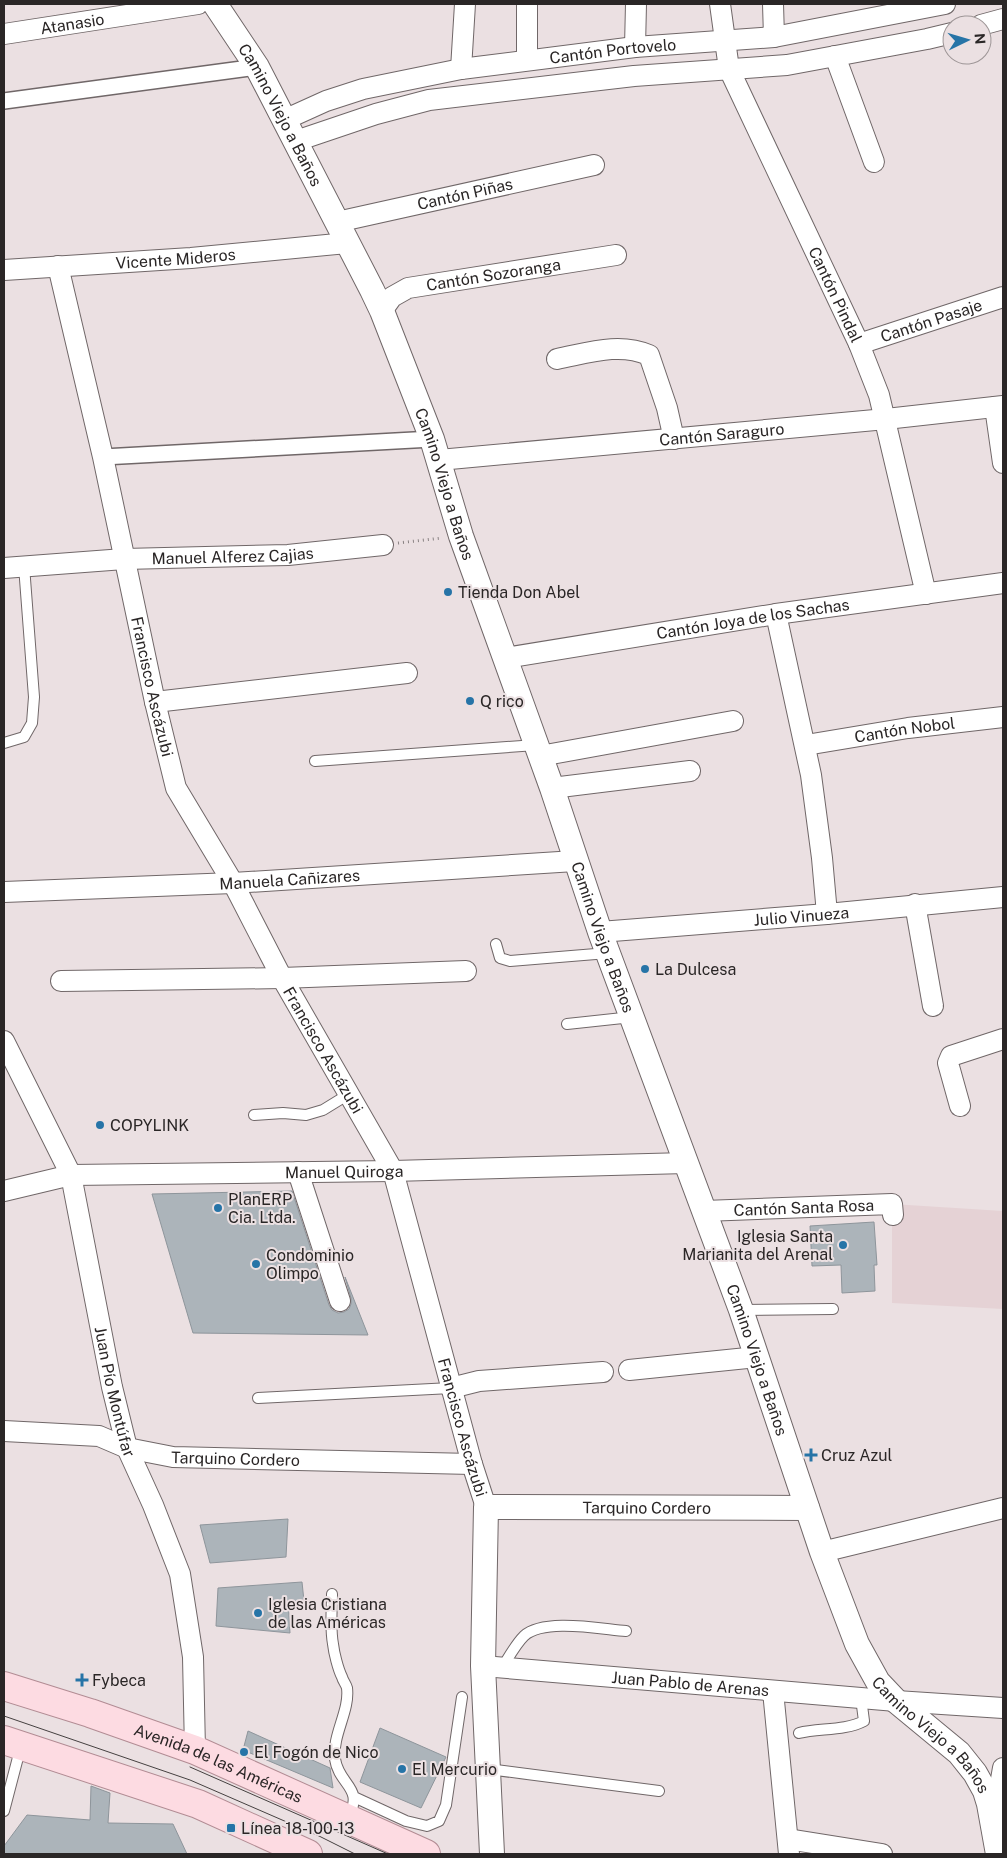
<svg xmlns="http://www.w3.org/2000/svg" width="1007" height="1858" font-family="'Public Sans',sans-serif">
<style>
.built{fill:#e5d2d5}
.building{fill:#acb4ba;stroke:#8e959b}
.lines{fill:none;stroke-linecap:round;stroke-linejoin:round}
.service-casing{stroke:#706768;stroke-width:12}
.pedestrian-casing{stroke:#706768;stroke-width:18}
.minor-casing{stroke:#706768;stroke-width:22}
.tertiary-casing{stroke:#706768;stroke-width:26}
.primary-casing{stroke:#b28c94;stroke-width:30}
.path{stroke:#898283;stroke-width:3;stroke-dasharray:1 4;stroke-linecap:butt}
.service{stroke:#fff;stroke-width:10}
.pedestrian{stroke:#fff;stroke-width:15}
.minor{stroke:#fff;stroke-width:20}
.tertiary{stroke:#fff;stroke-width:24}
.primary{stroke:#fddbe2;stroke-width:28}
.tram{stroke:#454040;stroke-width:1}
.poi-dot{fill:#2674a7;stroke:#ebe0e2;stroke-width:2}
.labels{text-anchor:middle;stroke-width:4;stroke-linejoin:round;paint-order:stroke}
.street-label{font-size:16px;fill:#2a2626;stroke:#ebe0e2}
.poi-label{font-size:16px;fill:#2a2626;stroke:#ebe0e2;text-anchor:start}
</style>
<rect width="100%" height="100%" fill="#ebe0e2"/>
<path class="built" d="M892,1204L1003,1211V1309L892,1303Z"/>
<path class="building" d="M292,1191L329,1305L332,1310L338,1313L344,1312L349,1309L351,1304V1298L345,1277L368,1335L193,1333L152,1194Z
M874,1222L877,1265H874L875,1291L842,1293L841,1265L812,1266L810,1226Z
M288,1519L286,1557L210,1563L200,1525Z
M302,1582L304,1601H288L290,1633L216,1626L218,1588Z
M380,1728L446,1757L421,1808L360,1782Z
M248,1731L330,1768L333,1788L243,1750Z
M91,1786L110,1793L108,1823L173,1824L187,1854H4V1846L27,1815L90,1820Z"/>
<g class="lines">
<defs>
<path id="service" d="M4,743L24,737L32,723L34,697L24,566
M315,761L536,745
M496,944L500,958L510,961L608,953
M567,1024L632,1017
M254,1115L283,1113L306,1115L323,1110L349,1094
M742,1310L833,1309
M258,1398L451,1388
M332,1594C332,1610 330,1628 333,1644C334,1653 338,1669 342,1677C343,1681 346,1684 347,1688C350,1711 332,1735 335,1759C339,1786 365,1787 348,1818
M502,1668C509,1657 515,1645 524,1636C544,1618 600,1629 626,1631
M799,1733C819,1728 845,1731 864,1721L861,1698
M488,1769L659,1791
M354,1797L406,1821L427,1826L439,1821L446,1805L462,1697
M4,1811L21,1746"/>
<path id="pedestrian" d="M4,101L257,67
M103,457L432,439"/>
<g id="minor">
<path d="M527,4V60"/>
<path id="s1" d="M720,4L729,69L859,344L879,395L926,594"/>
<path d="M773,4L774,37"/>
<path d="M981,25L1003,19"/>
<path id="s2" d="M4,34L198,4"/>
<path d="M635,47L636,4"/>
<path d="M835,56L874,162"/>
<path d="M461,69L465,4"/>
<path id="s3" d="M284,120L326,101L363,89L461,69L635,47L774,37L945,4"/>
<path d="M296,141L376,114L429,100L634,76L787,65L927,39L952,33"/>
<path id="s4" d="M337,222L594,165"/>
<path id="s5" d="M58,266L103,457L155,702L176,788L233,883L282,978L393,1171L472,1464L486,1507"/>
<path id="s6" d="M4,270L191,258L347,243"/>
<path id="s7" d="M382,311L392,297L408,288L616,255"/>
<path id="s8" d="M859,344L1003,297"/>
<path d="M557,359C588,353 619,342 649,355L667,408L674,439"/>
<path d="M995,407L1003,463"/>
<path id="s9" d="M439,460L886,419L1003,406"/>
<path id="s10" d="M4,568L124,559L288,555L383,545"/>
<path d="M776,614L811,775L822,858L827,914"/>
<path id="s11" d="M505,658L776,614L1003,583"/>
<path d="M155,702L407,673"/>
<path id="s12" d="M806,745L908,728L1003,717"/>
<path d="M540,756L733,721"/>
<path d="M552,788L690,771"/>
<path id="s13" d="M4,892L233,883L575,861"/>
<path d="M915,904L933,1006"/>
<path id="s14" d="M600,932L827,914L1003,897"/>
<path d="M61,981L282,978L466,971"/>
<path id="s15" d="M4,1041L71,1175L112,1387L127,1448L153,1505L180,1574L193,1657L195,1750"/>
<path d="M960,1106L948,1063L951,1056L1003,1039"/>
<path d="M298,1172L340,1301"/>
<path id="s16" d="M4,1191L71,1175L393,1171L686,1163"/>
<path id="s17" d="M704,1211L892,1204L893,1215"/>
<path d="M629,1370L757,1357"/>
<path d="M451,1388L479,1381L603,1372"/>
<path id="s18" d="M4,1431L99,1436L127,1448L173,1457L472,1464"/>
<path d="M822,1552L1003,1508"/>
<path id="s19" d="M483,1666L896,1701L1003,1708"/>
<path d="M773,1691L789,1854"/>
<path d="M994,1819L1003,1768"/>
<path d="M788,1839L882,1854"/>
</g>
<g id="tertiary">
<path id="s20" d="M215,4L257,67L372,290L382,311L432,439L461,536L552,788L600,932L741,1310L822,1552L857,1644L878,1682L896,1701L959,1753L975,1773L985,1791L989,1804L998,1854"/>
<path id="s21" d="M492,1854L483,1666L486,1507L807,1508"/>
</g>
<g id="primary">
<path id="s22" d="M4,1686L90,1713L195,1750L426,1854"/>
<path d="M4,1740L198,1804L308,1854"/>
</g>
</defs>
<use href="#service" class="service-casing"/>
<use href="#pedestrian" class="pedestrian-casing"/>
<use href="#minor" class="minor-casing"/>
<use href="#tertiary" class="tertiary-casing"/>
<use href="#primary" class="primary-casing"/>
<path class="path" d="M398,543L442,538"/>
<use href="#service" class="service"/>
<use href="#pedestrian" class="pedestrian"/>
<use href="#minor" class="minor"/>
<use href="#tertiary" class="tertiary"/>
<use href="#primary" class="primary"/>
<path class="tram" d="M4,1716L190,1780L319,1836L355,1854
M190,1767L388,1854"/>
</g>
<g class="poi-dot">
<circle cx="448" cy="592" r="5"/>
<circle cx="470" cy="701" r="5"/>
<circle cx="645" cy="969" r="5"/>
<circle cx="100" cy="1125" r="5"/>
<circle cx="218" cy="1208" r="5"/>
<circle cx="843" cy="1245" r="5"/>
<circle cx="256" cy="1264" r="5"/>
<path d="M808.5 1447.5h5v5h5v5h-5v5h-5v-5h-5v-5h5z"/>
<circle cx="258" cy="1613" r="5"/>
<path d="M79.5 1672.5h5v5h5v5h-5v5h-5v-5h-5v-5h5z"/>
<circle cx="244" cy="1752" r="5"/>
<circle cx="402" cy="1769" r="5"/>
<rect x="226" y="1823" width="10" height="10" rx="2.5"/>
</g>
<g class="labels">
<g class="street-label">
<text dy="6" stroke="none"><textPath href="#s2" startOffset="69">Atanasio</textPath></text>
<text dy="6" stroke="none"><textPath href="#s3" startOffset="338">Cantón Portovelo</textPath></text>
<text dy="6" stroke="none"><textPath href="#s20" startOffset="129">Camino Viejo a Baños</textPath></text>
<text dy="6" stroke="none"><textPath href="#s4" startOffset="131">Cantón Piñas</textPath></text>
<text dy="6" stroke="none"><textPath href="#s6" startOffset="172">Vicente Mideros</textPath></text>
<text dy="6" stroke="none"><textPath href="#s7" startOffset="122">Cantón Sozoranga</textPath></text>
<text dy="6" stroke="none"><textPath href="#s1" startOffset="315">Cantón Pindal</textPath></text>
<text dy="6" stroke="none"><textPath href="#s8" startOffset="76">Cantón Pasaje</textPath></text>
<text dy="6" stroke="none"><textPath href="#s9" startOffset="284">Cantón Saraguro</textPath></text>
<text dy="6" stroke="none"><textPath href="#s20" startOffset="534">Camino Viejo a Baños</textPath></text>
<text dy="6" stroke="none"><textPath href="#s10" startOffset="229">Manuel Alferez Cajias</textPath></text>
<text dy="6" stroke="none"><textPath href="#s11" startOffset="251">Cantón Joya de los Sachas</textPath></text>
<text dy="6" stroke="none"><textPath href="#s5" startOffset="431">Francisco Ascázubi</textPath></text>
<text dy="6" stroke="none"><textPath href="#s12" startOffset="100">Cantón Nobol</textPath></text>
<text dy="6" stroke="none"><textPath href="#s13" startOffset="286">Manuela Cañizares</textPath></text>
<text dy="6" stroke="none"><textPath href="#s14" startOffset="202">Julio Vinueza</textPath></text>
<text dy="6" stroke="none"><textPath href="#s20" startOffset="1014">Camino Viejo a Baños</textPath></text>
<text dy="6" stroke="none"><textPath href="#s5" startOffset="836">Francisco Ascázubi</textPath></text>
<text dy="6" stroke="none"><textPath href="#s16" startOffset="342">Manuel Quiroga</textPath></text>
<text dy="6" stroke="none"><textPath href="#s17" startOffset="100">Cantón Santa Rosa</textPath></text>
<text dy="6" stroke="none"><textPath href="#s20" startOffset="1464">Camino Viejo a Baños</textPath></text>
<text dy="6" stroke="none"><textPath href="#s15" startOffset="371">Juan Pío Montúfar</textPath></text>
<text dy="6" stroke="none"><textPath href="#s5" startOffset="1241">Francisco Ascázubi</textPath></text>
<text dy="6" stroke="none"><textPath href="#s18" startOffset="235">Tarquino Cordero</textPath></text>
<text dy="6" stroke="none"><textPath href="#s21" startOffset="508">Tarquino Cordero</textPath></text>
<text dy="6" stroke="none"><textPath href="#s19" startOffset="208">Juan Pablo de Arenas</textPath></text>
<text dy="6" stroke="none"><textPath href="#s20" startOffset="1884">Camino Viejo a Baños</textPath></text>
<text dy="6" stroke="none"><textPath href="#s22" startOffset="228">Avenida de las Américas</textPath></text>
</g>
<g class="poi-label">
<text x="458" y="598">Tienda Don Abel</text>
<text x="480" y="707">Q rico</text>
<text x="655" y="975">La Dulcesa</text>
<text x="110" y="1131">COPYLINK</text>
<text x="228" y="1205">PlanERP<tspan x="228" dy="18">Cia. Ltda.</tspan></text>
<text x="833" y="1242" text-anchor="end">Iglesia Santa<tspan x="833" dy="18">Marianita del Arenal</tspan></text>
<text x="266" y="1261">Condominio<tspan x="266" dy="18">Olimpo</tspan></text>
<text x="821" y="1461">Cruz Azul</text>
<text x="268" y="1610">Iglesia Cristiana<tspan x="268" dy="18">de las Américas</tspan></text>
<text x="92" y="1686">Fybeca</text>
<text x="254" y="1758">El Fogón de Nico</text>
<text x="412" y="1775">El Mercurio</text>
<text x="241" y="1834">Línea 18-100-13</text>
</g>
</g>
<rect width="1007" height="1858" fill="none" stroke="#2a2626" stroke-width="10"/>
<g transform="translate(967 40) rotate(85)"><circle r="24" fill="#ebe0e2" stroke="#9e9697"/>
<path d="M0-4L9 19L0 12L-9 19Z" fill="#2674a7"/>
<text y="-8" font-size="14" font-weight="bold" text-anchor="middle" fill="#2a2626">N</text>
</g>
</svg>
